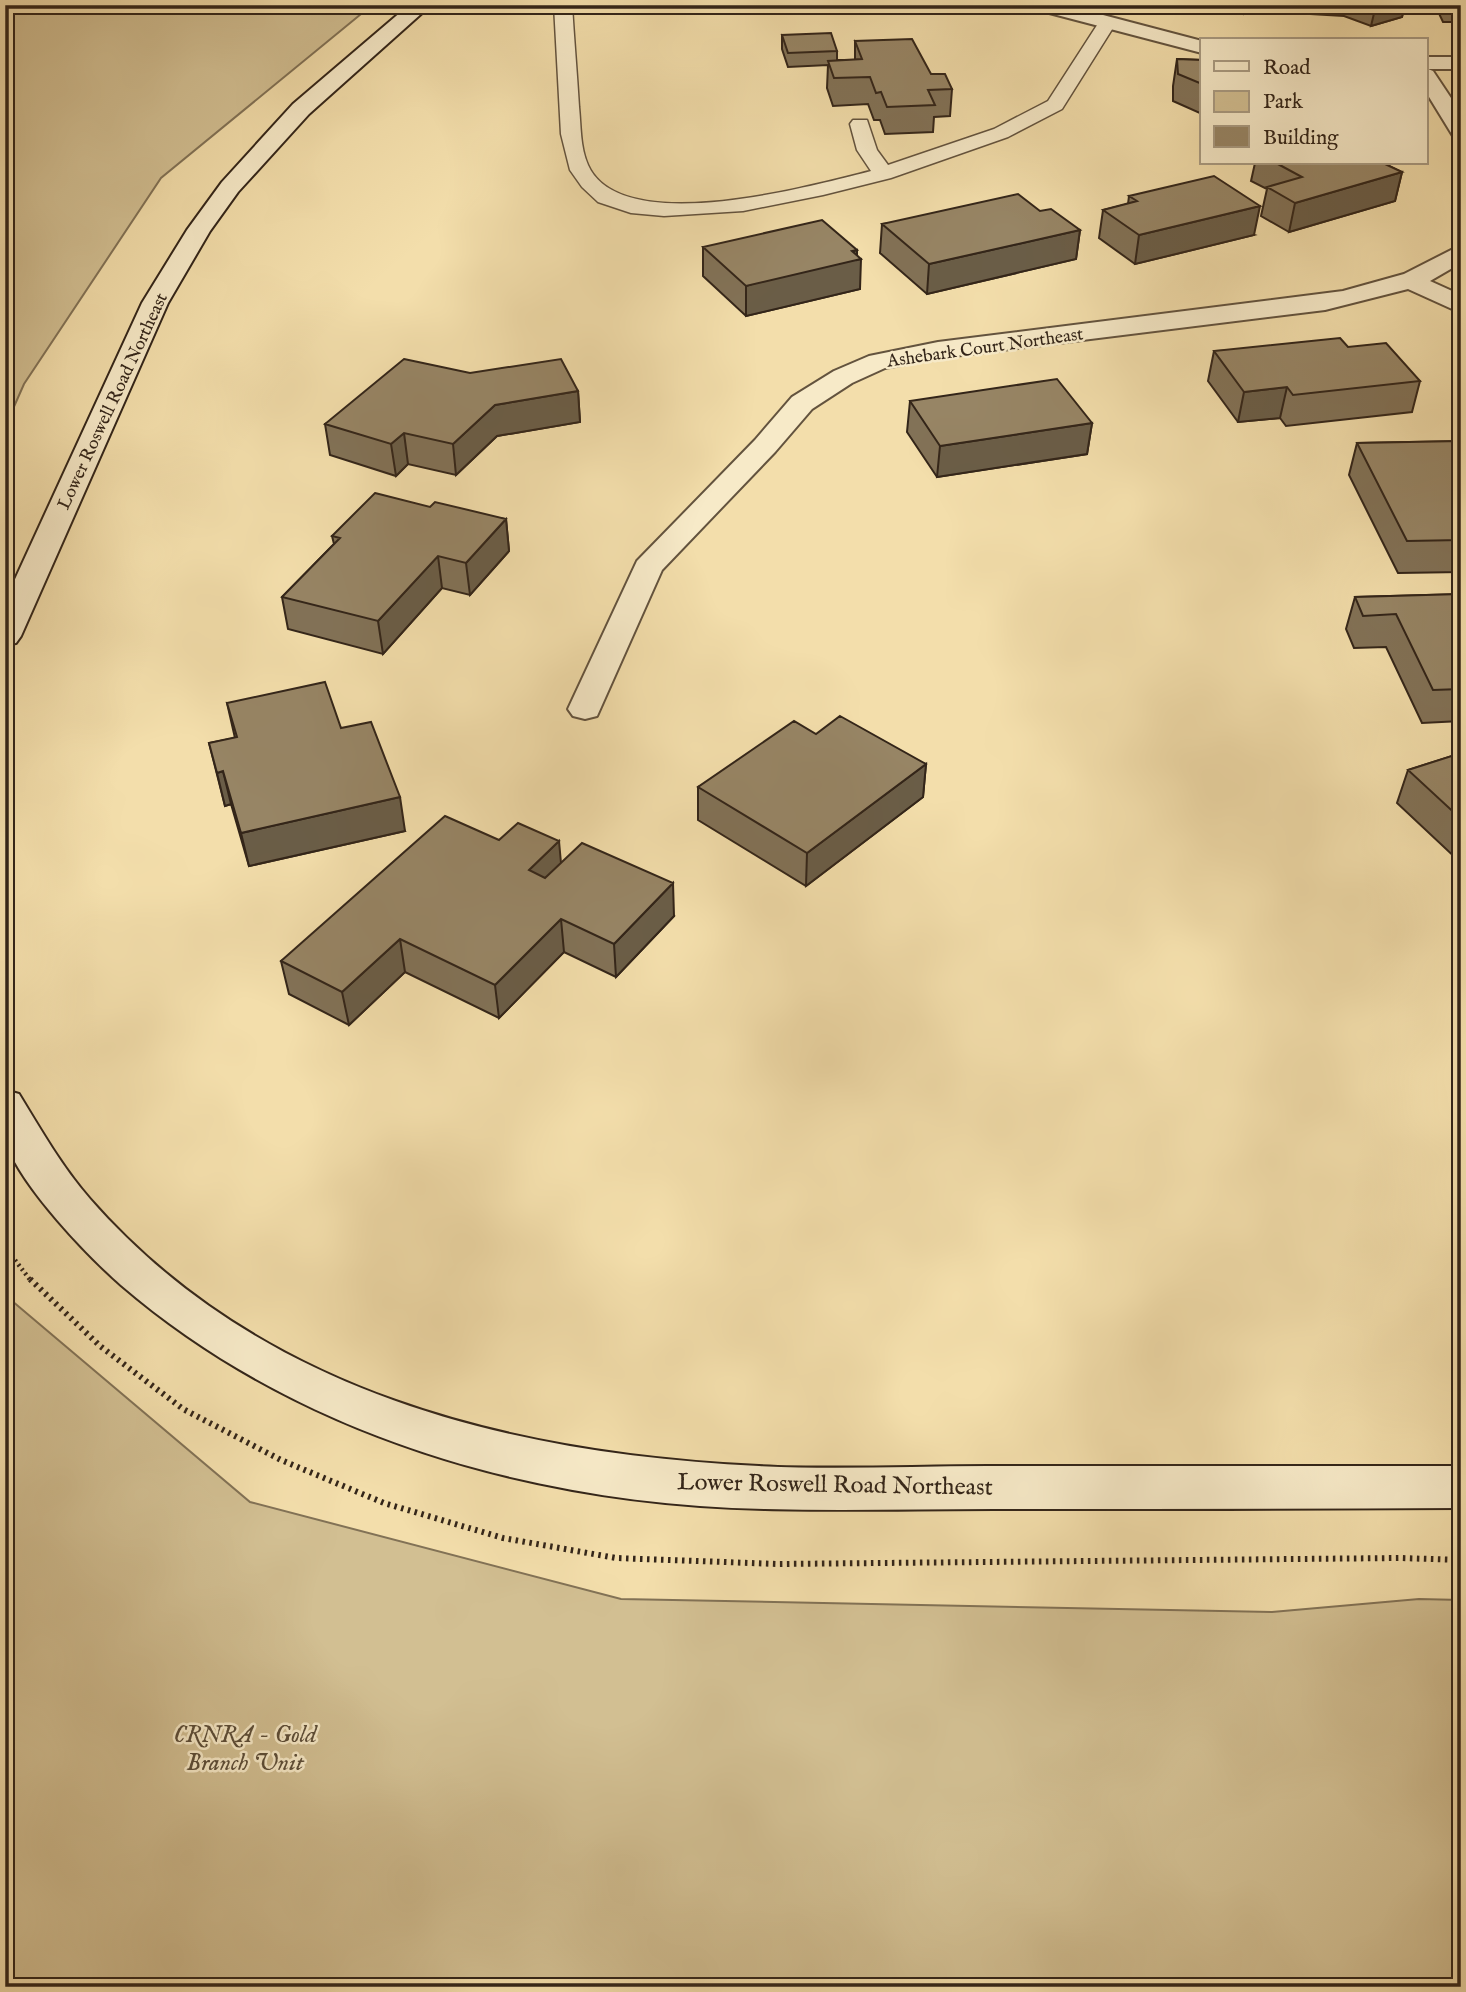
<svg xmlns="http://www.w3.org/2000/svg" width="1466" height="1992" font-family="'IM FELL English',serif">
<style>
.green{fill:#d2bf92;stroke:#827256;stroke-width:2}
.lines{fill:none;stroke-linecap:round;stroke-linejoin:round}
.lane-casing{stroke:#63533e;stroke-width:3}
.street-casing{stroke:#63533e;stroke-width:4}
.secondary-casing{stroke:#332519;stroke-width:4}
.path-far1{stroke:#332519;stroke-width:4.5;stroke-dasharray:2 3.5;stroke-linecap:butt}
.path{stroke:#332519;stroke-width:6;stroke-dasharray:2.5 4.5;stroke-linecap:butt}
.lane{fill:#f7eac8;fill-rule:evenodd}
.street{fill:#f7eac8;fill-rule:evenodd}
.secondary{fill:#f7eac8;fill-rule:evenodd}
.wall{fill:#827257;stroke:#332519;stroke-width:2}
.shaded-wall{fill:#6a5d47;stroke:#332519;stroke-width:2}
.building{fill:#978565;stroke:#332519;stroke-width:2}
.labels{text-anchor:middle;stroke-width:5;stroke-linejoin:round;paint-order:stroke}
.far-street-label{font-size:18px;fill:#332519;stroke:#f7eac8}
.near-street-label{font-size:24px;fill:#332519;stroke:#f7eac8}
.near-park-label{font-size:24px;font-style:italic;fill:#5b4c37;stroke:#f7eac8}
</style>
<rect width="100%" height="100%" fill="#f3deab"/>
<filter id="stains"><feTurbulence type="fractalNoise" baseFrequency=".00286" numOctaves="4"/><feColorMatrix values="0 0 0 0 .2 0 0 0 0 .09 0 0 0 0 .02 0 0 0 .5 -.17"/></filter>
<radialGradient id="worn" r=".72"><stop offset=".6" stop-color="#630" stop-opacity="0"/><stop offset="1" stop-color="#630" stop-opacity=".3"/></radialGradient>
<path class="green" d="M5,5H372L161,178L24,384L5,427Z
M5,1295L250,1502L621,1599L1272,1612L1419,1599L1461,1600V1987H5Z"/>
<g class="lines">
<defs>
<path id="lane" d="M554,5H572C574,39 577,73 579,107C581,126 580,147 588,165C621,239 811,186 871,171L857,150L850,124L853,120H867L877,150L888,165L994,129L1048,101L1101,19L1107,18L1116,23L1062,109L1008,137L891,178L823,195L743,211L664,216L631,213L598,202L582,187L570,170L561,134Z"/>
<path id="street" d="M1031,5H1065L1202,41V53L1034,9Z
M1426,57H1461V69H1428L1433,71L1461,113V138L1453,136L1426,92Z
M1461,245V263L1430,281L1461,295V313L1408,289L1325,310L938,358L885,368L852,383L812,409L775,452L662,570L597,716L585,719L573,716L568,709L637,561L755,440L792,397L834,371L869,356L938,342L1343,291L1404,274Z"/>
<path id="secondary" d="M409,5H431L309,114L238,192L210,231L168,303L21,636L16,643L5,645V601L142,303L187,230L222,182L293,104Z
M5,1090L19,1094C41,1130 62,1167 90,1199C260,1393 510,1454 759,1466C835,1470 912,1466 988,1466C1145,1466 1303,1466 1461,1466V1508C1305,1509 1150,1509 994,1509C918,1509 841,1511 765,1509C534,1504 298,1437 121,1285C86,1254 25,1190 7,1146C1,1131 5,1107 5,1090Z"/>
</defs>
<use href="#lane" class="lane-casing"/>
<use href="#street" class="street-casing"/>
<use href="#secondary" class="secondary-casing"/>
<path class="path-far1" d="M5,1247L31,1281"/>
<path class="path" d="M30,1279L100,1346L183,1409L281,1460L384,1503L503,1538L616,1558L777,1564L1400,1558L1461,1560"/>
<use href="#lane" class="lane"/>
<use href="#street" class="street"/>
<use href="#secondary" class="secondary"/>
</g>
<path class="wall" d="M1210,5H1256L1245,13Z
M1294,5H1405L1402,17L1371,26L1344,16L1294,13Z
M1435,5H1461V22H1443Z
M782,35L837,51V60H855V41L931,74L952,89L950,116L934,117L933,132L885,134L880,120H874L868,104L833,106L827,88L828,65L788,67L782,49Z
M1177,59L1202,60V114L1173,101V86Z
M1255,163H1383L1402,172L1395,201L1289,232L1261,216L1267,189L1251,181Z
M1129,196L1254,235L1135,264L1099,238L1103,210L1128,204Z
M1040,211L1080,230L1076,259L927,294L880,253L882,224Z
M703,247L857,255L860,289L746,316L703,276Z
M1348,347L1420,381L1412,412L1286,426L1280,418L1238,422L1208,381L1214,351Z
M470,373L578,391L580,422L497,436L456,475L408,464L396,476L330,455L325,424Z
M910,401L1092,423L1087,454L937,477L907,432Z
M1461,441V572L1398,573L1349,475L1357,443Z
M430,507L506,519L509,551L470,595L442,588L383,654L288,629L282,597L334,544L332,536Z
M1461,594V721L1422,723L1386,647L1354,648L1346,629L1355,597Z
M227,703L341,728L405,831L249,866L231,804L225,806L209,743L235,738Z
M816,734L926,764L923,797L806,886L698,820V787Z
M1461,753V863L1397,803L1408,770Z
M499,840L561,863L674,916L616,977L564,952L499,1018L405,972L349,1025L289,994L281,961Z"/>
<path class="shaded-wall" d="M1247,5H1256L1245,13Z
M1376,5H1405L1402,17L1371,26Z
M1402,172L1395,201L1289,232L1295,203Z
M1260,206L1254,235L1135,264L1139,235Z
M1080,230L1076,259L927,294L929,264Z
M857,250V260L861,259L860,289L746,316V286Z
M1287,387L1280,418L1238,422L1244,392Z
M578,391L580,422L497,436L456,475L453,444L495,405Z
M1092,423L1087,454L937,477L940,446Z
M404,433L408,464L396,476L391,444Z
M506,519L509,551L470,595L466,563Z
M438,556L442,588L383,654L378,621Z
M926,764L923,797L806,886L807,853Z
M223,771L231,804L225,806L217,773Z
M400,797L405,831L249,866L241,833Z
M559,841L562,874L532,904L529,870Z
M673,883L674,916L616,977L614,944Z
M561,919L564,952L499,1018L495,985Z
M400,939L405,972L349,1025L342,992Z"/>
<path class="building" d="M831,33L837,51L788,53L782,35Z
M912,39L931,74H945L952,89L928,90L935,105L887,107L881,92L876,93L870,77L834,78L828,61L862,59L855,41Z
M1177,59L1202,60V84L1178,74Z
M1276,163H1383L1402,172L1295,203L1267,187L1302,177Z
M1214,176L1260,206L1139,235L1103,210L1137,201L1129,196Z
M1018,194L1040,211L1051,209L1080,230L929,264L882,224Z
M822,220L857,250L852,251L861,259L746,286L703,247Z
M1340,338L1348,347L1386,343L1420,381L1293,395L1287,387L1244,392L1214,351Z
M404,359L470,373L561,359L578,391L495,405L453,444L404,433L391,444L325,424Z
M1057,379L1092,423L940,446L910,401Z
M1461,441V540L1407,541L1357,443Z
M375,493L430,507L435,502L506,519L466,563L438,556L378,621L282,597L340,538L332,536Z
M1461,594V689L1433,690L1396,614L1363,616L1355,597Z
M325,682L341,728L371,722L400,797L241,833L223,771L217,773L209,743L237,737L227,703Z
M840,716L926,764L807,853L698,787L794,721L816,734Z
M1461,753V819L1408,770Z
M445,816L499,840L518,823L559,841L529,870L545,878L582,843L673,883L614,944L561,919L495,985L400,939L342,992L281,961Z"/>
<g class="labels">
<g class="far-street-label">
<text transform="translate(985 347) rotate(-8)" y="6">Ashebark Court Northeast</text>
<text transform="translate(112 401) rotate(-65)" y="6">Lower Roswell Road Northeast</text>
</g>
<g class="near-street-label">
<text transform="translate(835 1484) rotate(1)" y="8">Lower Roswell Road Northeast</text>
</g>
<g class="near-park-label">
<text x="245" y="1742">CRNRA - Gold<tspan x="245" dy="28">Branch Unit</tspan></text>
</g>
</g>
<rect width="1466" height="1992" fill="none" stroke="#f3deab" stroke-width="28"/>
<rect x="7" y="7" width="1452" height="1978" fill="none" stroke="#332519" stroke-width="3.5"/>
<rect x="14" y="14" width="1438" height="1964" fill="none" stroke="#332519" stroke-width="2"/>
<rect x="1200" y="38" width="228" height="126" fill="#f7eac8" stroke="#a99b82" stroke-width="2"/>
<rect x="1214" y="61" width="35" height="10" fill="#f7eac8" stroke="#a99b82" stroke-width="2"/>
<text x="1263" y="74" font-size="21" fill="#332519">Road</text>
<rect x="1214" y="91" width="35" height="21" fill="#d2bf92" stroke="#a99b82" stroke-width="2"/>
<text x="1263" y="108" font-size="21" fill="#332519">Park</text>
<rect x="1214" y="126" width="35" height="21" fill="#978565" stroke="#a99b82" stroke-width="2"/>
<text x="1263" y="144" font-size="21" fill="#332519">Building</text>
<rect width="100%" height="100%" filter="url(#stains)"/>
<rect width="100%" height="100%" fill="url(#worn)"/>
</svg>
